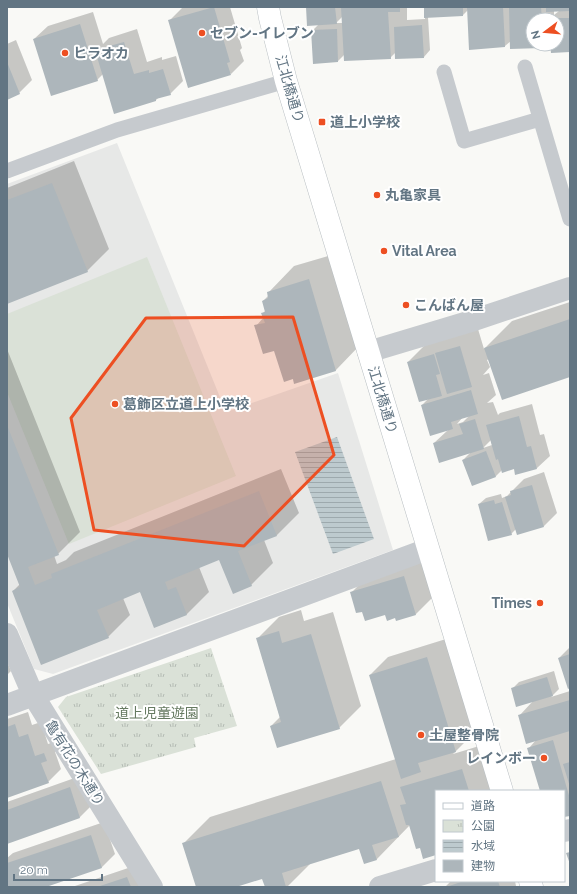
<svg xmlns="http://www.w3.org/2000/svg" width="577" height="894" font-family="Raleway,'Noto Sans JP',sans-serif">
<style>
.built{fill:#e7e8e7}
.grass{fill:#dae1d7}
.park{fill:url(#park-tufts)}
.water{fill:url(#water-rules)}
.shadow{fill:#0003;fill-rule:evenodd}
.building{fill:#adb6bb}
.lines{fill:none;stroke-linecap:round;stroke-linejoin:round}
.secondary-casing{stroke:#b8bec2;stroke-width:23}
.service{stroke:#c6cace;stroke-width:15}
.minor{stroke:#c6cace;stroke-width:22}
.secondary{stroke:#fff;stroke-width:22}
.marked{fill:#ed4f22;fill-opacity:0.2;stroke:#ed4f22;stroke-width:3;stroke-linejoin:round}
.poi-dot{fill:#ed4f22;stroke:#fff;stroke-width:1.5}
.labels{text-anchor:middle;stroke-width:4;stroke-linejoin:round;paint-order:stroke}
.poi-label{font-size:14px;font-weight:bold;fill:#627583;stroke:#fff;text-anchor:start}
.street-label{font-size:14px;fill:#627583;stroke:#fff}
.park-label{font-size:14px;fill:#667a61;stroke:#fff}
</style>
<defs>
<pattern id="park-tufts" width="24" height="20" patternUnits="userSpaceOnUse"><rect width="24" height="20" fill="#dae1d7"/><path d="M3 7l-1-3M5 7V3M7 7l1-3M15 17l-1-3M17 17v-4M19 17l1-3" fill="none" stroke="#b4bbb4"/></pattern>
<pattern id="water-rules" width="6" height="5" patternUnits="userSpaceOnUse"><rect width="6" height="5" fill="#bdcace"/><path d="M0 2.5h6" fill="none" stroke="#9da9ad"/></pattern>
</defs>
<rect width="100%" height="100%" fill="#f9f9f6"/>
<path class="built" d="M117,143L226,412L338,373L393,550L53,674L34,669L7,603V184Z"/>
<path class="grass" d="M147,257L236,476L69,544L7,392V314Z"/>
<path class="park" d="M211,648L237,726L194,738L196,747L101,774L58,707L66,697Z"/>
<path class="water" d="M337,437L374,539L333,554L295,452Z"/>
<path class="shadow" d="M184,7H230L242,48L240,50L244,61L231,74L169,21L182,8Z
M308,7H407V20L425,19V7H570V51L551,44H557V20H533V44H545L542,47L511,41L505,46L470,49L468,10L463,15L428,17L430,50L424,57L396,52L390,58L344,55L338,61L314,63L313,30L319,24ZM554,11H559L554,15ZM342,17L343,23H336Z
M93,12L103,44L109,38L137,29L147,62L162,57V60L176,56L183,81L170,94L159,97L156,100L103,74L97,80L34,39L48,26Z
M16,40L32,80L19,93L7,98V44Z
M74,161L109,249L87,271L7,303V188Z
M335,254L362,343L336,370L294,382L293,378L275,350L256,326L264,317L263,313L266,310L263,301L269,295L268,293L294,266Z
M570,302V376L489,359L487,360L490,367L483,375L489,373L496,395L487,403L493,402L498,415L500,413L532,404L540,435L544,434L550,456L537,468H515L502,470L496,476L472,485L463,460L471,452L434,443L448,430L422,405L429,398L408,362L430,340L478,329L484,349L512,321ZM469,416L463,422L457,424L463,417ZM491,440L492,445L483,448Z
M7,349L80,532L58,554L54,555L57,564L66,560L74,552L281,469L299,513L277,535L264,540L273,563L251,585L219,559L199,567L209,592L187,614L155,627L140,591L123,598L130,615L108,637L13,591L20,584L7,551Z
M544,472L557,513L544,526L516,529L511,534L479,504L486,498L501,494L502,498L507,496L524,479Z
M422,559L434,596L416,614L397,620L396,617L386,614L363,610L351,593L369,575Z
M301,610L304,621L333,612L361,706L339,728L271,726L280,717L257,639L279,617Z
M446,639L474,733L453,754L489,743L503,791H436V854L421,847L410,825L377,859L365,863L360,848L311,863L287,887H266L263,878L233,887H197L184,843L210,817L396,759L370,675L388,657Z
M570,647V687L559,658Z
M7,661L11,671L7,675Z
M554,671L559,689L551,697L570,691V815L564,816V791H541L529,748L536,740L519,716L533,701L512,689L519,682Z
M28,712L32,725L41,722L48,744L57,741L59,747L55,752L61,769L48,782L7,797V719Z
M83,775L93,804L80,817L7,843V802Z
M104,822L115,854L102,867L43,887H7V858L13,853Z
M140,864L148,887H72Z
M451,881H515L516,886L445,887Z"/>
<path class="building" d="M214,7L230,62L227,63L231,75L188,88L168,20Z
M306,7H335L337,24L307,26Z
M341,7H400V12H388L391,59L344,61Z
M424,7H463V16L424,18Z
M467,7H503L505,47L469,50Z
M509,7H541L542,20H533V44H542V48L510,49Z
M546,7H570V11L546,12Z
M550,18H570V52L551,53L550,44H557V20H550Z
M80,24L98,81L51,96L33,39Z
M422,25L424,58L395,59L394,27Z
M337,29L338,62L313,64L311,30Z
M124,42L134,74L149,70V73L163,69L171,95L156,99V101L114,114L95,50Z
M7,62L20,94L7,100Z
M52,183L88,272L7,304V200Z
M309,279L336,371L294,384L293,379L284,382L274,351L263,354L254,325L265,323L261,313L265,312L262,301L268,298L267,292Z
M570,319V377L502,400L484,348Z
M460,346L472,387L447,394L435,353Z
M434,354L440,374L436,375L442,396L419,402L407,362Z
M471,390L478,414L451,422L453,429L430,436L421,405Z
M519,416L527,447L531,446L537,469L515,475L514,469L502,473L498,459L496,460L486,425Z
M475,419L484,449L439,463L433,443L463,434L459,424Z
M7,425L59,555L28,567L35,585L52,578L51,574L259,491L277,536L238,551L252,586L233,594L219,560L165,582L168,590L176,587L187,615L154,628L140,592L97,610L109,638L41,665L12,591L20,587L7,554Z
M486,451L496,477L472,486L462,460Z
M532,485L544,527L517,535L505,497L511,495L510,491Z
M494,500L495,504L502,502L512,535L488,541L478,504Z
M404,576L416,615L396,621L395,618L387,621L385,615L365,621L362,612L356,613L350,592Z
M279,631L282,643L311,634L340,729L277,748L270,726L281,722L256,638Z
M570,654V688L568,689L558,658Z
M427,657L456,752L418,763L421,772L401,779L369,675Z
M547,677L553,696L516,707L511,688Z
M570,700V731L526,744L518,715Z
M15,724L19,737L28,734L35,756L44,753L47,761L41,763L49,783L7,798V727Z
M553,740L570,799V816L564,817V791H540L527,748Z
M570,762V787L563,764Z
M462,769L469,791H436V855L423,859L420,848L416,849L409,825H406L400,805L406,804L400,787Z
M381,781L399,837L372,845L377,860L364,864L359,849L282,873L286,887H265L262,879L236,887H196L182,843Z
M70,787L80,818L7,844V810Z
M91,835L102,868L46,887H7V863Z
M570,852V864L566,853Z
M127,877L131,887H97Z
M464,881H498L500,887H446Z"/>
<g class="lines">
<defs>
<path id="secondary" d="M268,7L270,18L286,81L502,791
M530,881L532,887"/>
</defs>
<use href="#secondary" class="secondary-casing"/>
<path class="service" d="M525,67L570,219
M444,72L464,141L540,119
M7,171L117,130L286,81"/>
<path class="minor" d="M368,352L468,322L570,288
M7,634L33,695L152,887
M7,705L428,549
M564,831L570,830
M380,887L436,870"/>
<use href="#secondary" class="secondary"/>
</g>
<path class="marked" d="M293,317L334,455L244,546L94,530L71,418L146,318Z"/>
<g class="poi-dot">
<circle cx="202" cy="33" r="4"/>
<circle cx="65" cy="53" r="4"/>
<rect x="318" y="118" width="8" height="8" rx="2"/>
<circle cx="377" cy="195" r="4"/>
<circle cx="384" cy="251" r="4"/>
<circle cx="406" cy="305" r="4"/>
<circle cx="115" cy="404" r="4"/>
<circle cx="540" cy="603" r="4"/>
<circle cx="421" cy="735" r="4"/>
<circle cx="544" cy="758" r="4"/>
</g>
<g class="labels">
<g class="poi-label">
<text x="210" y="38">セブン-イレブン</text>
<text x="73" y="58">ヒラオカ</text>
<text x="330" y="127">道上小学校</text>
<text x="385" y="200">丸亀家具</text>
<text x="392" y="256">Vital Area</text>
<text x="414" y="310">こんばん屋</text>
<text x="123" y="409">葛飾区立道上小学校</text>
<text x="532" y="608" text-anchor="end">Times</text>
<text x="429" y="740">土屋整骨院</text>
<text x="536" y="763" text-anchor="end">レインボー</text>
</g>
<g class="street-label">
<text transform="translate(290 89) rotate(74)" y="5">江北橋通り</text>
<text transform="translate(383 400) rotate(73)" y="5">江北橋通り</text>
<text transform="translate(75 763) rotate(58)" y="5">亀有花の木通り</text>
</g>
<g class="park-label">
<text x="157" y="718">道上児童遊園</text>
</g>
</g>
<rect width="577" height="894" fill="none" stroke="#627583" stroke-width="16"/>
<rect x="435" y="790" width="130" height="92" fill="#ffffff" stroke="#c0c8cd"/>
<rect x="443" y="803" width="20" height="6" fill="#ffffff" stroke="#c0c8cd"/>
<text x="471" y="810" font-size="12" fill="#627583">道路</text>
<rect x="443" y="820" width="20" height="12" fill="url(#park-tufts)" stroke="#c0c8cd"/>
<text x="471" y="830" font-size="12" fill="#627583">公園</text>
<rect x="443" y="840" width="20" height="12" fill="url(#water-rules)" stroke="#c0c8cd"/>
<text x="471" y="850" font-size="12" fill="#627583">水域</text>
<rect x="443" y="860" width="20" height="12" fill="#adb6bb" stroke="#c0c8cd"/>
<text x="471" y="870" font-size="12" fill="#627583">建物</text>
<g transform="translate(545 32) rotate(254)"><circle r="19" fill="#ffffff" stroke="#c0c8cd"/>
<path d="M0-3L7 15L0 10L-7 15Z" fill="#ed4f22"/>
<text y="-6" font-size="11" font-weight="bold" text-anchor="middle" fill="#627583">N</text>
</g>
<path d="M14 874v6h88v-6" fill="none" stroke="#627583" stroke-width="2"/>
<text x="20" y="874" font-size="12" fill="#627583" stroke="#ffffff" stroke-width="3" paint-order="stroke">20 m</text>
</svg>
